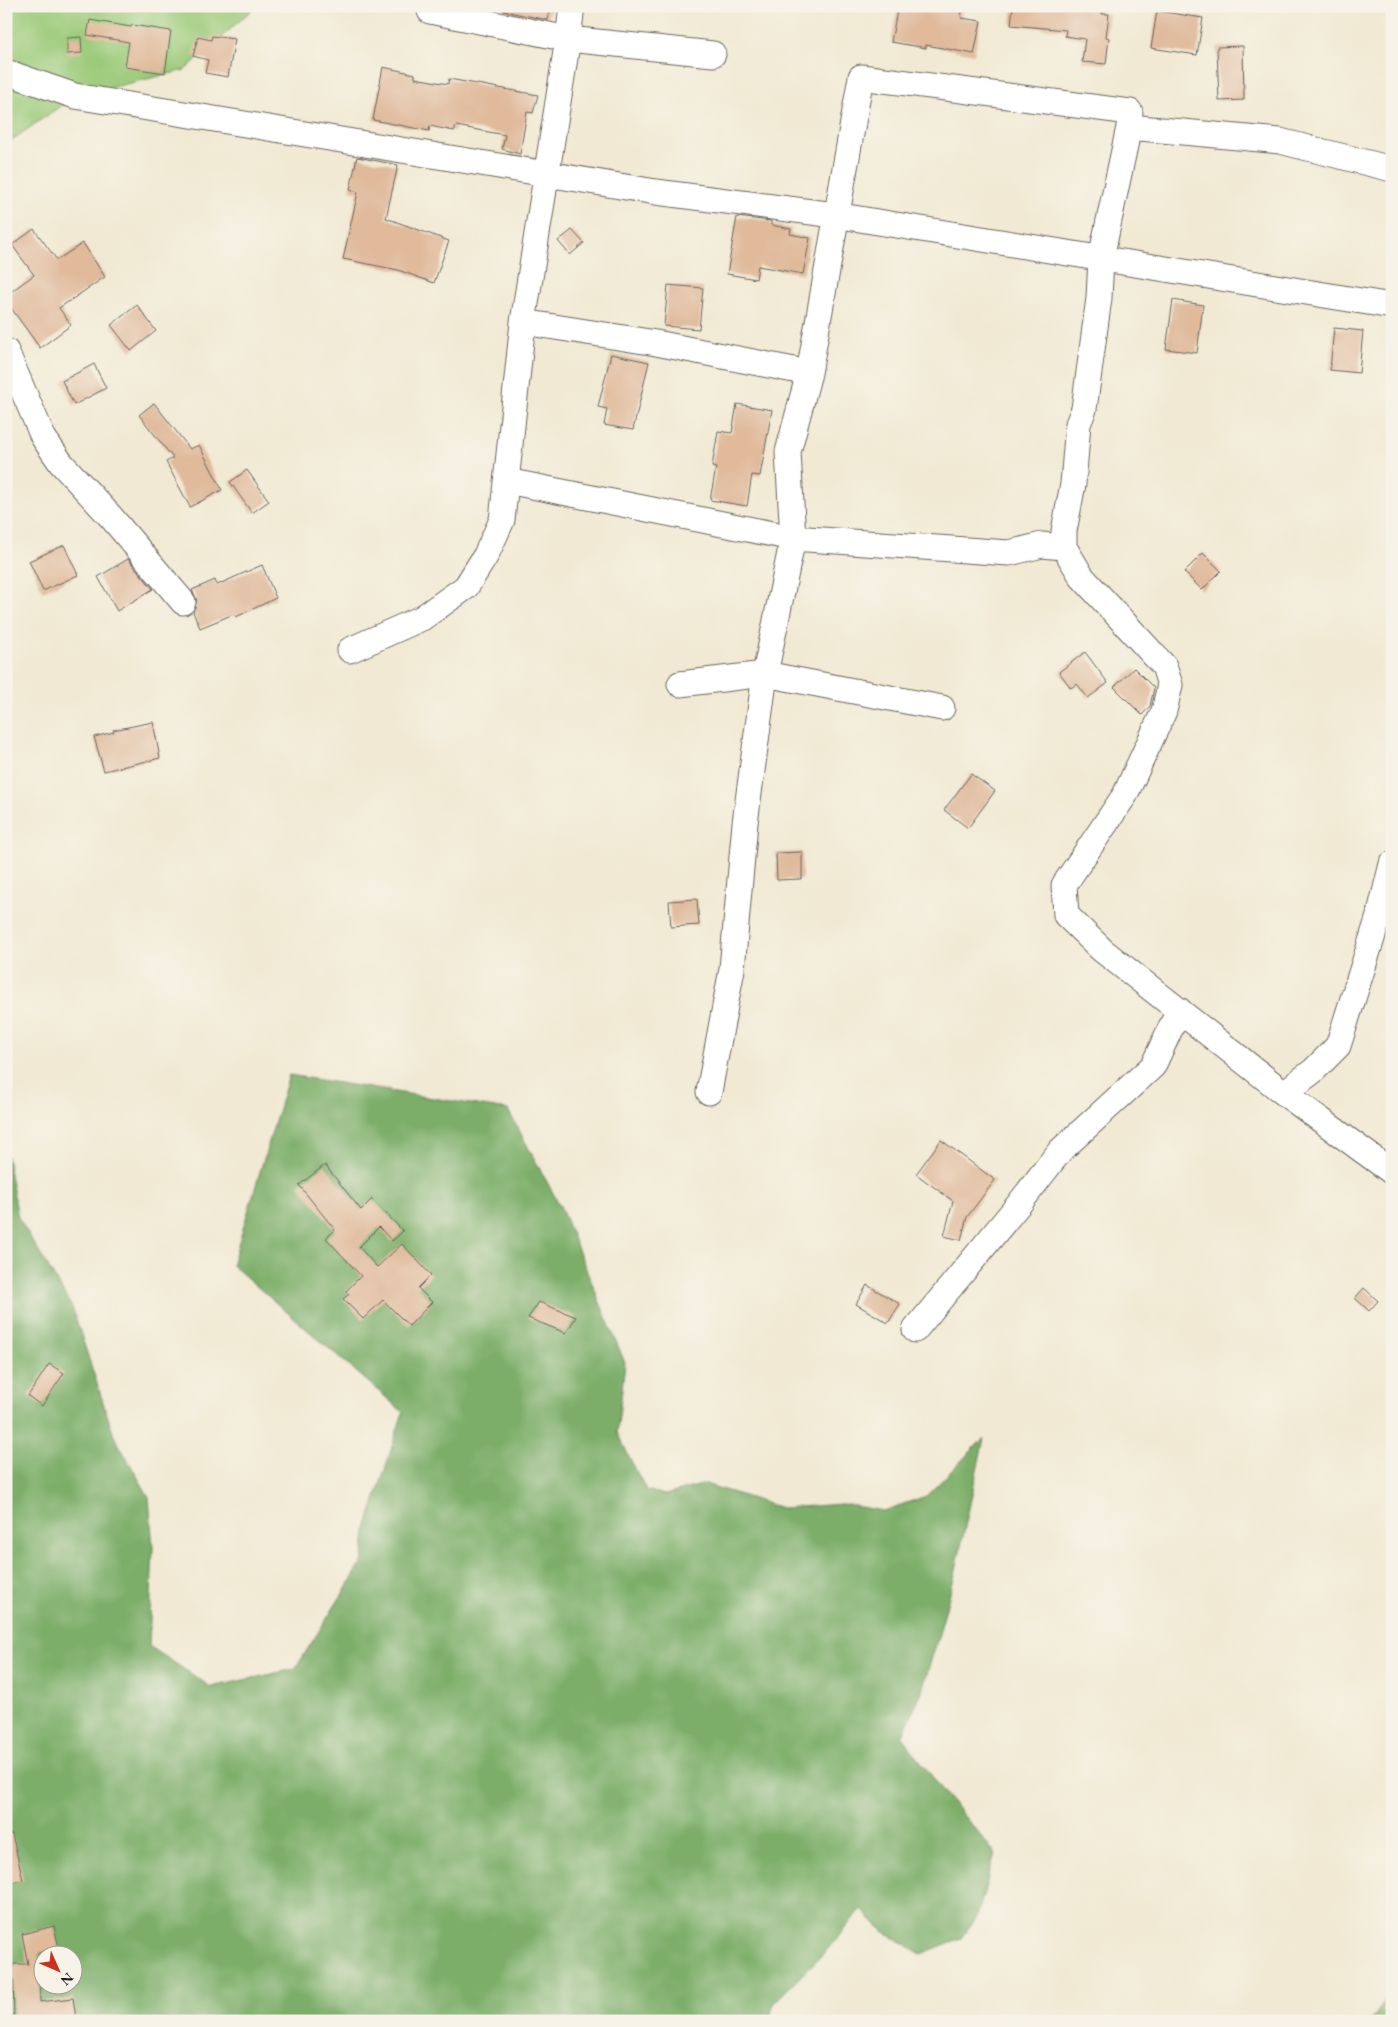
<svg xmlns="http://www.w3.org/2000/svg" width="1398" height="2027" font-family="'EB Garamond',serif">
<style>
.green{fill:#9bca79;stroke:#5c734a}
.forest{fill:#7cae69;stroke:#4c6542;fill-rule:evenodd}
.building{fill:#e0ba9b}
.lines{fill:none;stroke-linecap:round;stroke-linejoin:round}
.minor-casing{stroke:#67645c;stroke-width:27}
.minor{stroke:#fff;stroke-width:25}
</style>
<rect width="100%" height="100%" fill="#f7f3e8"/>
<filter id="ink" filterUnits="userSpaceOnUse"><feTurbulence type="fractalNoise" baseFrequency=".02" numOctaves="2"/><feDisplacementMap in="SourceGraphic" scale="10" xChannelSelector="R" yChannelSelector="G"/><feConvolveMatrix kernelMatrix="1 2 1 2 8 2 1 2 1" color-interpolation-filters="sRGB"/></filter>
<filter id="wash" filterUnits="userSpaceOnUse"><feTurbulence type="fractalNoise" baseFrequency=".0096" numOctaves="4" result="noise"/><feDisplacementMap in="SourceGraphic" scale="20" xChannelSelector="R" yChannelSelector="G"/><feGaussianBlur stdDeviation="1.12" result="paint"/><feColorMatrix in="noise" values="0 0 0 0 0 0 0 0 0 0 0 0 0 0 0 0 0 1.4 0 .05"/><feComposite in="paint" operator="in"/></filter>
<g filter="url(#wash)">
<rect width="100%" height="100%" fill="#f1e9d3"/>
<path class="green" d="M6,6H256L185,70L75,96L6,144Z"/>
<path class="forest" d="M289,1075L508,1110L560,1206L625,1363L617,1433L646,1490L665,1495L705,1484L782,1508L842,1504L884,1511L926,1496L984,1438L955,1574L939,1634L922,1691L902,1737L948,1797L995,1853L977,1917L961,1938L921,1954L883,1931L861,1909L827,1950L774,2003L769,2021H6V1152L18,1217L72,1307L114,1436L149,1497L153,1548L149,1646L211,1687L295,1669L362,1563L367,1526L403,1412L232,1265ZM42,1954H72V1984H42Z
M1392,1992V2021H1371Z"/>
<g id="blocks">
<path class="building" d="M504,6H551L548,20L504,11Z
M898,6H963L961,18L981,21L974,54L926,45V48L891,42Z
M1013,6H1103L1102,14H1109L1106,37L1109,38L1106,64L1082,62L1085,39L1065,36L1066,30L1011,25Z
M1157,11L1203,18L1197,55L1151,48Z
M90,20L131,27L132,25L171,31L165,73L125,67L129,42L87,35Z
M212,36L235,39L228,77L205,73L208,60L193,56L198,37L211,40Z
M81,37L82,53L67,54V38Z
M1243,46L1244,100L1219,101L1217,47Z
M383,67L415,74V78L448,84L449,79L538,95L533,113L527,112L520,154L502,149L505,135L456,126L454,131L430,126L429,131L373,120Z
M357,157L398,165L386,218L449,241L434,283L398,270L343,259L358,192L350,190Z
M737,217L771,221V225L791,229L790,234L810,238L803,274L758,266L756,279L727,274Z
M34,229L57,260L83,243L105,277L59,308L71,325L40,348L6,301V295L34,275L12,245Z
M572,230L584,243L570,255L558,241Z
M668,285L703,288L699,329L664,326Z
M1173,300L1203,305L1197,353L1166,349Z
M137,305L156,331L131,351L111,325Z
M1334,328L1363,331L1359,373L1330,370Z
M611,354L649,362L633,430L604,425L607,409L598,407Z
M94,364L106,388L74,405L62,381Z
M154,403L190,449L199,445L222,490L190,507L166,462L173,458L139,415Z
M737,404L772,410L760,476L752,475L747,506L710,500L716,468L712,467L718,431L732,433Z
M247,470L269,501L252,513L230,482Z
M64,545L78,575L43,591L29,561Z
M1203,553L1221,571L1202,590L1184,572Z
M128,559L153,589L117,611L98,577Z
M262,565L276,598L236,617L234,614L200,628L193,612L197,600L192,590L215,580L217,585Z
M1085,652L1108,683L1088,698L1077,684L1071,688L1059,672Z
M1134,668L1154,688L1150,706L1142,715L1114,687Z
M153,722L160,758L104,771L94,737L114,732L113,730Z
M971,774L995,791L968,828L944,810Z
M802,852V879L777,880L776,853Z
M697,899L699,925L671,927L669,901Z
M941,1140L995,1180L967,1217L961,1240L944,1236L953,1201L916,1174Z
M325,1165L361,1210L372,1199L403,1231L392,1241L379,1227L359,1247L377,1267L402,1244L431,1275L418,1288L432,1302L409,1326L383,1300L363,1319L343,1299L349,1294L346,1291L361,1276L326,1238L335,1230L299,1185Z
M867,1285L900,1304L888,1323L856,1304Z
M1364,1288L1378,1301L1369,1311L1355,1298Z
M539,1302L576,1317L566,1333L528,1318Z
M49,1364L64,1373L42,1406L28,1396Z
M6,1834H12L23,1880L6,1884Z
M54,1926L59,1948L39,1953L40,2002L73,1998L76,2018H72L73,2021H14L13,1964H28L22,1934Z"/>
</g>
</g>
<g filter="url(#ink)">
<use href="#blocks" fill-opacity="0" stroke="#67645c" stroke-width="1"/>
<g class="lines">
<defs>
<path id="minor" d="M572,6L568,39L713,54
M6,72L75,96L656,192L835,215L1392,306
M523,322L656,343L809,373
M6,351L43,437L61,463L111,517L183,602
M507,481L793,538L1009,553L1042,545L1064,547
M350,650L422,618L466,587L486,555L502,520L523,322L568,39L430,11
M680,684L765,674L942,708
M1392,864L1380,913L1338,1046L1313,1071L1284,1093L1392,1172
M709,1092L732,969L745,823L765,674L793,538L788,452L809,373L861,77L1130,112L1129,127
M1284,1093L1102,950L1066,915L1064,885L1125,795L1164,711L1170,685L1164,666L1082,577L1064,547V531L1073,484L1078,424L1084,409L1099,298L1101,258L1129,127L1280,141L1392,169
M915,1330L1019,1204L1060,1151L1153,1066L1179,1010"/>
</defs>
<use href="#minor" class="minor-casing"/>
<use href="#minor" class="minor"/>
</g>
</g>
<rect width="1398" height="2027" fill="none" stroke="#f7f3e8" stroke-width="25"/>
<g transform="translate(58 1970) rotate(135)"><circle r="24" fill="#f7f3e8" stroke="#9f9d96"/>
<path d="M0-4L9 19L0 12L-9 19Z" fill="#c8321e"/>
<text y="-8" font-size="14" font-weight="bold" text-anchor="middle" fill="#1c1c1c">N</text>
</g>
</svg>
